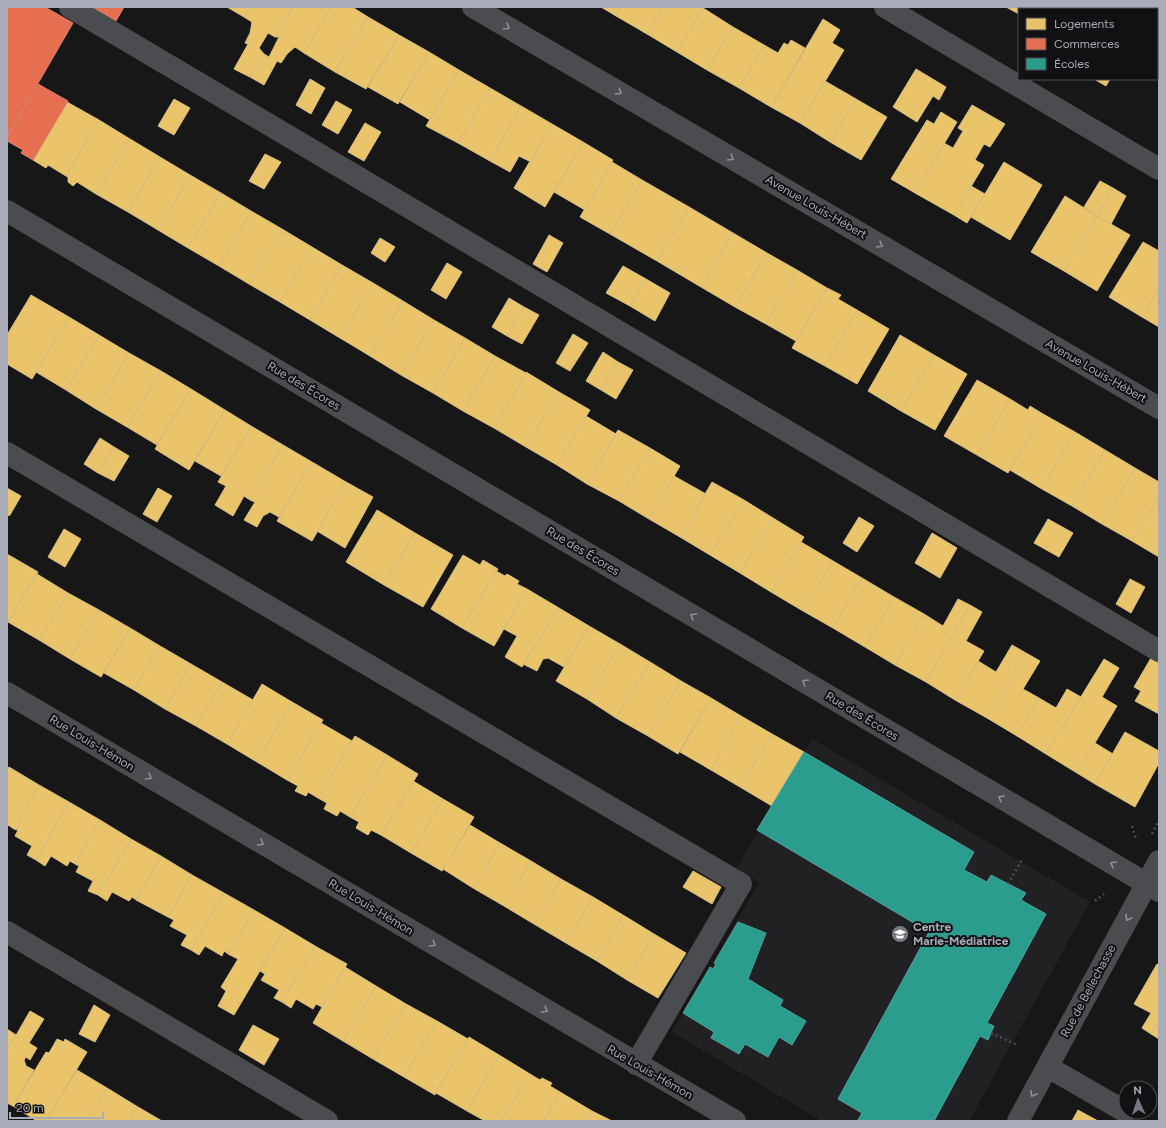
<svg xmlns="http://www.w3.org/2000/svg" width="1166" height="1128" font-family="Figtree,sans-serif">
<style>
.built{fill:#212123}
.homes{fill:#e9c46a;stroke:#d6bd81}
.shops{fill:#e76f51;stroke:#d48270}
.schools{fill:#2a9d8f;stroke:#50a29b}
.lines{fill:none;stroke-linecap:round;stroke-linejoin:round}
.path{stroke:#4d4e52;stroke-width:2.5;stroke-dasharray:2 3;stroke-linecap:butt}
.minor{stroke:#4b4c50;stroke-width:22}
.oneway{stroke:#8c9099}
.labels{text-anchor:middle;stroke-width:4;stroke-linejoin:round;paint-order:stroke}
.street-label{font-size:12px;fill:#a8adb8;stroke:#111113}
.poi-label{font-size:12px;font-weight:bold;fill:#a8adb8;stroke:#111113;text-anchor:start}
</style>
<rect width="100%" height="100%" fill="#171717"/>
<path class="built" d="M812,739L1090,902L969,1121H822L672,1032L759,883L736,869Z"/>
<path class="homes" d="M227,7H250L244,17Z
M250,7H293L275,37L268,33L259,48L264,54L250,77L234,69L248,44L245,43L250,33L252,22L244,17Z
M293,7H331L304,53L295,47L287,54L281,63L277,61L264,85L250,77L264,54L269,57L279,37H275Z
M331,7H352L368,17L335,72L304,53Z
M601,7H621L616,16Z
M621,7H663L647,34L616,16Z
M663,7H704L677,52L647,34Z
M1006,7H1052L1054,9H1019V14Z
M1077,7H1118L1117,9H1076Z
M1118,7H1157L1159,9L1157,12V9H1117Z
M703,8L733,27L707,70L677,52Z
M1159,9V74L1157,73V12Z
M368,17L399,35L366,89L335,72Z
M823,19L840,30L832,43L844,50L800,123L771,107Z
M733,27L764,45L739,88L707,70Z
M399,35L429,52L398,104L368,87Z
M791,40L805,48L771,107L739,88L764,45L778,53L784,43L788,45Z
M429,52L459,70L430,120L400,102Z
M916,69L946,87L939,100L933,96L917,122L893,107Z
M459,70L490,88L458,143L426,126Z
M310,79L325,88L311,114L296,105Z
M1094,79H1110L1106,86Z
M825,81L856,99L830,142L800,123Z
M490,88L521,106L490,161L458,143Z
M174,99L190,108L174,135L158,126Z
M856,99L887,117L861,160L830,142Z
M336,101L352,110L338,134L322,125Z
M67,102L99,120L66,176L48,165L46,168L33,160Z
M972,105L1005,124L990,147L984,144L975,160L984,165L954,215L915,193L944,143L953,148L963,131L958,128Z
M521,106L552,124L531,162L519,156L510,172L490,161Z
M941,112L957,122L915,193L891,179L927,120L934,124Z
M99,120L130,139L96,194L77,182L73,186L68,182V177L66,176Z
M365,123L381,132L364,161L348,152Z
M552,124L583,142L545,207L514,188Z
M130,139L160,157L128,212L96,194Z
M583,142L613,160L585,210L554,192Z
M265,154L281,162L264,189L249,181Z
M160,157L190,175L158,230L128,212Z
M612,162L642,180L610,234L580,217Z
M1004,162L1042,185L1010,240L971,217Z
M190,175L221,193L188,248L158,230Z
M642,180L689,207L657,261L610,234Z
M1100,181L1113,188L1097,216L1084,207Z
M971,186L985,194L967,223L954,215Z
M1113,188L1126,196L1111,224L1097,216Z
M221,193L251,211L219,266L188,248Z
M1065,196L1097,216L1064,271L1031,252Z
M689,207L733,233L701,287L657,261Z
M251,211L282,229L249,284L219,266Z
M1097,216L1130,235L1097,291L1064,271Z
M282,229L312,247L280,302L249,284Z
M733,233L767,253L735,307L701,287Z
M549,235L563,243L547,272L533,264Z
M380,238L395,247L385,262L371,253Z
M1143,242L1159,251V288L1142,317L1109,297Z
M312,247L342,265L310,320L280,302Z
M767,253L797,270L766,324L735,307Z
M447,263L462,272L446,299L431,290Z
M342,265L373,283L340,338L310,320Z
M623,266L646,279L630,306L606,293Z
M797,270L827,288L796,341L766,324Z
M646,279L670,293L655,321L630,306Z
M373,283L403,301L370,356L340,338Z
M827,288L841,295L838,299L857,310L825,366L792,348Z
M1159,288V327L1142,317Z
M31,295L69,317L32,379L7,364V335Z
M509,298L524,307L507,336L492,327Z
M403,301L434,320L401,375L370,356Z
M524,307L539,315L522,344L507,336Z
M857,310L889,329L857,384L825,366Z
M69,317L99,335L66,390L36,372Z
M434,320L465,338L433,393L401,375Z
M573,334L588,343L570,371L556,363Z
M99,335L129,353L96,409L66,390Z
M900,335L934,355L901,411L868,391Z
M465,338L495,356L463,411L433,393Z
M603,352L618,362L601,390L586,381Z
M129,353L161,371L127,427L96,409Z
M934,355L967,374L935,430L901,411Z
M495,356L526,373L494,428L463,411Z
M618,362L633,370L616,399L601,390Z
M161,371L191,389L157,445L127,427Z
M526,372L559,392L526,447L494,428Z
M977,380L1010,399L977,455L944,436Z
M191,389L225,410L189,470L155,449Z
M559,392L590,410L557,465L526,447Z
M1010,399L1028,410L1030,406L1043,414L1008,473L977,455Z
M225,410L251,426L221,476L195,461Z
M1043,414L1075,432L1042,489L1010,470Z
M586,416L616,434L587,484L557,465Z
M251,426L283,445L250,500L244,496L233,516L215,505L226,486L218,482Z
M618,430L650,448L619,501L587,484Z
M1075,432L1105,450L1072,506L1042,489Z
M100,438L114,447L98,473L84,464Z
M283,445L312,462L279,517L270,512L263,516L257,527L244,520L255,502L250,500Z
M114,447L129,456L114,481L98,473Z
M650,448L680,466L649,519L619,501Z
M1105,450L1135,468L1102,524L1072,506Z
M312,462L346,482L312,541L277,521Z
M1135,468L1159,482V496L1132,541L1102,524Z
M674,476L706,494L680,537L649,519Z
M346,482L373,497L345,548L317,531Z
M712,482L744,500L710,555L680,537Z
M7,488L21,496L10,515L7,516Z
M158,488L172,496L157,522L143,514Z
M1159,496V557L1132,541Z
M744,500L773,518L740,573L710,555Z
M377,510L415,533L384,585L346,562Z
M859,517L874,526L857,552L843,543Z
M773,518L804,537L771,592L740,573Z
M1048,519L1073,533L1059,557L1034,543Z
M64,529L81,539L65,567L48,557Z
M415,533L453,555L423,607L384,585Z
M932,533L957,548L940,578L915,563Z
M801,542L833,561L803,611L771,592Z
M7,554L38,572L8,622L7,621Z
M463,555L480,565L483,560L498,569L462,628L431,609Z
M833,561L862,578L833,628L803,611Z
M496,571L505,576L507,574L519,581L517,584L527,589L494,646L462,628Z
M37,574L68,593L39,640L8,622Z
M862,578L894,597L865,647L833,628Z
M1130,579L1145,587L1131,613L1116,604Z
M527,589L559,608L522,667L505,657L517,636L504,629Z
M68,593L99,610L70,659L39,640Z
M894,597L924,614L895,665L865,647Z
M958,599L970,605L926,682L895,665L924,614L943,626Z
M970,605L982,612L966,641L984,651L955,700L926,682Z
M559,608L589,626L564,667L548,658L543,659L537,671L523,664Z
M99,610L130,628L101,677L70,659Z
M589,626L620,644L587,699L556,681Z
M130,628L160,646L134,690L104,673Z
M620,644L650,662L616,718L587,699Z
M1012,645L1026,653L987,718L955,700L978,661L996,672Z
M160,646L191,664L165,709L134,690Z
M1026,653L1040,661L1023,689L1039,698L1017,736L987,718Z
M1151,658L1159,663V714L1135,701L1141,691L1134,687Z
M1104,659L1119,668L1102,697L1117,706L1077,773L1046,754Z
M650,662L681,681L648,736L616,718Z
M191,664L222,682L196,726L165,709Z
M681,681L711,698L678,754L648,736Z
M222,682L253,700L227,744L196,726Z
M262,684L292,702L257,762L227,744Z
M1067,689L1081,697L1046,754L1017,736L1039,698L1056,708Z
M711,698L741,716L711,770L680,752Z
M292,702L323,720L287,780L257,762Z
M741,716L772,734L740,787L711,770Z
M321,723L352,741L318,798L308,792L306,796L295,791L298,786L287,780Z
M1125,732L1159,751V763L1135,807L1095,784Z
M772,734L804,752L772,806L740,787Z
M355,736L387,755L350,817L340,811L337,816L324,809L327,803L318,798Z
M1095,743L1113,754L1095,784L1077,773Z
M387,755L418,774L381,835L371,830L368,835L356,828L359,822L350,817Z
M9,767L39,785L14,829L8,825L7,827V770Z
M413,781L443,799L411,853L381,835Z
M39,785L69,802L36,860L27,855L32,846L15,836L18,830L14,829Z
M443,799L474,817L442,871L411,853Z
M69,802L100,820L75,864L70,861L67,866L51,856L45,866L36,860Z
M100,820L131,839L98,895L88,891L93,881L76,872L79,866L75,864Z
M470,825L500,843L473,888L443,869Z
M131,839L161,856L136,900L132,897L129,901L112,892L107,901L98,895Z
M500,843L531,861L504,906L473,888Z
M161,856L192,875L168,917L136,900Z
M531,861L561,879L534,924L504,906Z
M693,871L721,887L712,904L683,887Z
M192,875L224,893L191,950L181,945L187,935L170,926L174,920L168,917Z
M561,879L593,897L566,943L534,924Z
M224,893L254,910L228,954L224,951L222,956L205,946L199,955L191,950Z
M593,897L623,915L597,961L566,943Z
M254,910L285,928L234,1015L218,1006L226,991L221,987L238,959L228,954Z
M623,915L654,934L627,980L597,961Z
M285,928L315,946L282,1002L274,998L279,990L261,980L265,974L260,971Z
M654,934L686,953L658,998L627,980Z
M315,946L347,964L322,1007L316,1004L313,1009L296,999L291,1008L282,1002Z
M1157,964L1159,965V1021L1151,1034L1142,1028L1151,1013L1134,1004Z
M345,967L376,986L343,1041L313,1023Z
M376,986L406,1004L373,1059L343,1041Z
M406,1004L437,1021L404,1077L373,1059Z
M94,1005L110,1015L95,1042L79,1034Z
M30,1011L44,1019L29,1043L37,1048L30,1060L26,1057L24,1060L26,1066L34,1070L13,1106L7,1103V1051Z
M437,1021L468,1039L435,1095L404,1077Z
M1159,1021V1039L1151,1034Z
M253,1025L279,1039L264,1065L239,1050Z
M7,1029L16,1035L7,1051Z
M469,1037L499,1055L467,1111L436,1093Z
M57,1039L64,1042L65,1039L87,1052L46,1121H37L13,1106L46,1052L49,1053Z
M499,1055L530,1074L501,1121H485L467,1111Z
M77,1070L107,1088L88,1121H46Z
M530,1074L540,1080L542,1078L552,1083L550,1086L560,1092L543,1121H501Z
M107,1088L138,1107L130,1121H88Z
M560,1092L592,1111L586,1121H543Z
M138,1107L162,1121H130Z
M1078,1110L1098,1121H1072Z
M592,1111L612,1121H586Z"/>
<path class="shops" d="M7,7H45L73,23L7,137Z
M92,7H124L116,21Z
M38,84L68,101L33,160L21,153L23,150L7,141V137Z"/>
<path class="schools" d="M804,752L974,852L964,870L987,882L991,875L1026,893L1021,900L1046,914L987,1023L994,1026L988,1040L980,1036L934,1121H860L858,1120L862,1113L838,1099L929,932L757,830Z
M738,922L766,933L748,979L783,1000L780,1006L806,1021L792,1045L779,1037L768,1057L745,1044L739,1054L711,1038L714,1032L683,1013L710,967L713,969L716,964L714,963Z"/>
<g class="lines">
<path class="path" d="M1132,826L1136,839
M1152,834L1159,820
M1008,884L1023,858
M1095,901L1104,894
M991,1033L1017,1045"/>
<path class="minor" d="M70,7L1159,651
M473,7L1159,408
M885,7L1159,169
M7,211L1159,891
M7,453L741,884L636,1064
M7,693L735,1121
M7,932L327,1121
M1048,1067L1126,1112
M1018,1121L1159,861"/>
</g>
<defs><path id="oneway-chevron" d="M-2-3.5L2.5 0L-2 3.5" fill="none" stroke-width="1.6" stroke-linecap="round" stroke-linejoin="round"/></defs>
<g class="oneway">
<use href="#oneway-chevron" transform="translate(507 27) rotate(30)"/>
<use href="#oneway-chevron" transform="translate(619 92) rotate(30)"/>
<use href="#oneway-chevron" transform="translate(731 158) rotate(30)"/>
<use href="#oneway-chevron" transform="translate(880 245) rotate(30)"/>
<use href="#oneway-chevron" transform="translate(693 616) rotate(-149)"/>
<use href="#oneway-chevron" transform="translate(805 682) rotate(-149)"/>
<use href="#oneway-chevron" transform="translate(149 777) rotate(31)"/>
<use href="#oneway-chevron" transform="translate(1001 798) rotate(-149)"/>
<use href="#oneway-chevron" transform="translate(261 843) rotate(31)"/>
<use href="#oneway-chevron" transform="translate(1113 864) rotate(-149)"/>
<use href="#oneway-chevron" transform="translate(1128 918) rotate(118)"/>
<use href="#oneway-chevron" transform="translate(433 944) rotate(31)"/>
<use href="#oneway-chevron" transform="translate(545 1010) rotate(31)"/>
<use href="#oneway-chevron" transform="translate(1033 1094) rotate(119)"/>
</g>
<defs>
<symbol id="school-disc" viewBox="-11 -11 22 22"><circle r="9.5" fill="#757880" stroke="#111113"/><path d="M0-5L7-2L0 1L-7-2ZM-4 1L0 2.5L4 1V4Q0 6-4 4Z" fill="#fff"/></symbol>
</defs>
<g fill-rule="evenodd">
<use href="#school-disc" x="890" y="924" width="20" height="20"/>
</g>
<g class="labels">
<g class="street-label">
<text transform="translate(816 207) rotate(30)" y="4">Avenue Louis-Hébert</text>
<text transform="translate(1096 371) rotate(30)" y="4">Avenue Louis-Hébert</text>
<text transform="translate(304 386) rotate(31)" y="4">Rue des Écores</text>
<text transform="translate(583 551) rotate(31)" y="4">Rue des Écores</text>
<text transform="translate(862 716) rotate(31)" y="4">Rue des Écores</text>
<text transform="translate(92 743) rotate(31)" y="4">Rue Louis-Hémon</text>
<text transform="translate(371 907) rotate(31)" y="4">Rue Louis-Hémon</text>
<text transform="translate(1088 991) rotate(-62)" y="4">Rue de Bellechasse</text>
<text transform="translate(650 1072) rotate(30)" y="4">Rue Louis-Hémon</text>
</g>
<g class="poi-label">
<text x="913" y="931">Centre<tspan x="913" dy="14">Marie-Médiatrice</tspan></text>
</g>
</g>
<rect width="1166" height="1128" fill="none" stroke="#a8adb8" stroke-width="16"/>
<rect x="1018" y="8" width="140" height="72" fill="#111113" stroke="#4d4f55"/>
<rect x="1026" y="18" width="20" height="12" fill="#e9c46a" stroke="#4d4f55"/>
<text x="1054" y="28" font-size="12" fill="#a8adb8">Logements</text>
<rect x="1026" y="38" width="20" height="12" fill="#e76f51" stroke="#4d4f55"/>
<text x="1054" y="48" font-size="12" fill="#a8adb8">Commerces</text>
<rect x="1026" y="58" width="20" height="12" fill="#2a9d8f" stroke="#4d4f55"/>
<text x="1054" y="68" font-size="12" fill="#a8adb8">Écoles</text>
<g transform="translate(1138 1100) rotate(357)"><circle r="19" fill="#111113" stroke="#4d4f55"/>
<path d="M0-3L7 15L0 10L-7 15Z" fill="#757880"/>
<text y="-6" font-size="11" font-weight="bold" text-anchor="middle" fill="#a8adb8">N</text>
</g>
<path d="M10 1112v6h93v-6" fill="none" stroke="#a8adb8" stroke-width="2"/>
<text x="16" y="1112" font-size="12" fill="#a8adb8" stroke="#111113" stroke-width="3" paint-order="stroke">20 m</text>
</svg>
